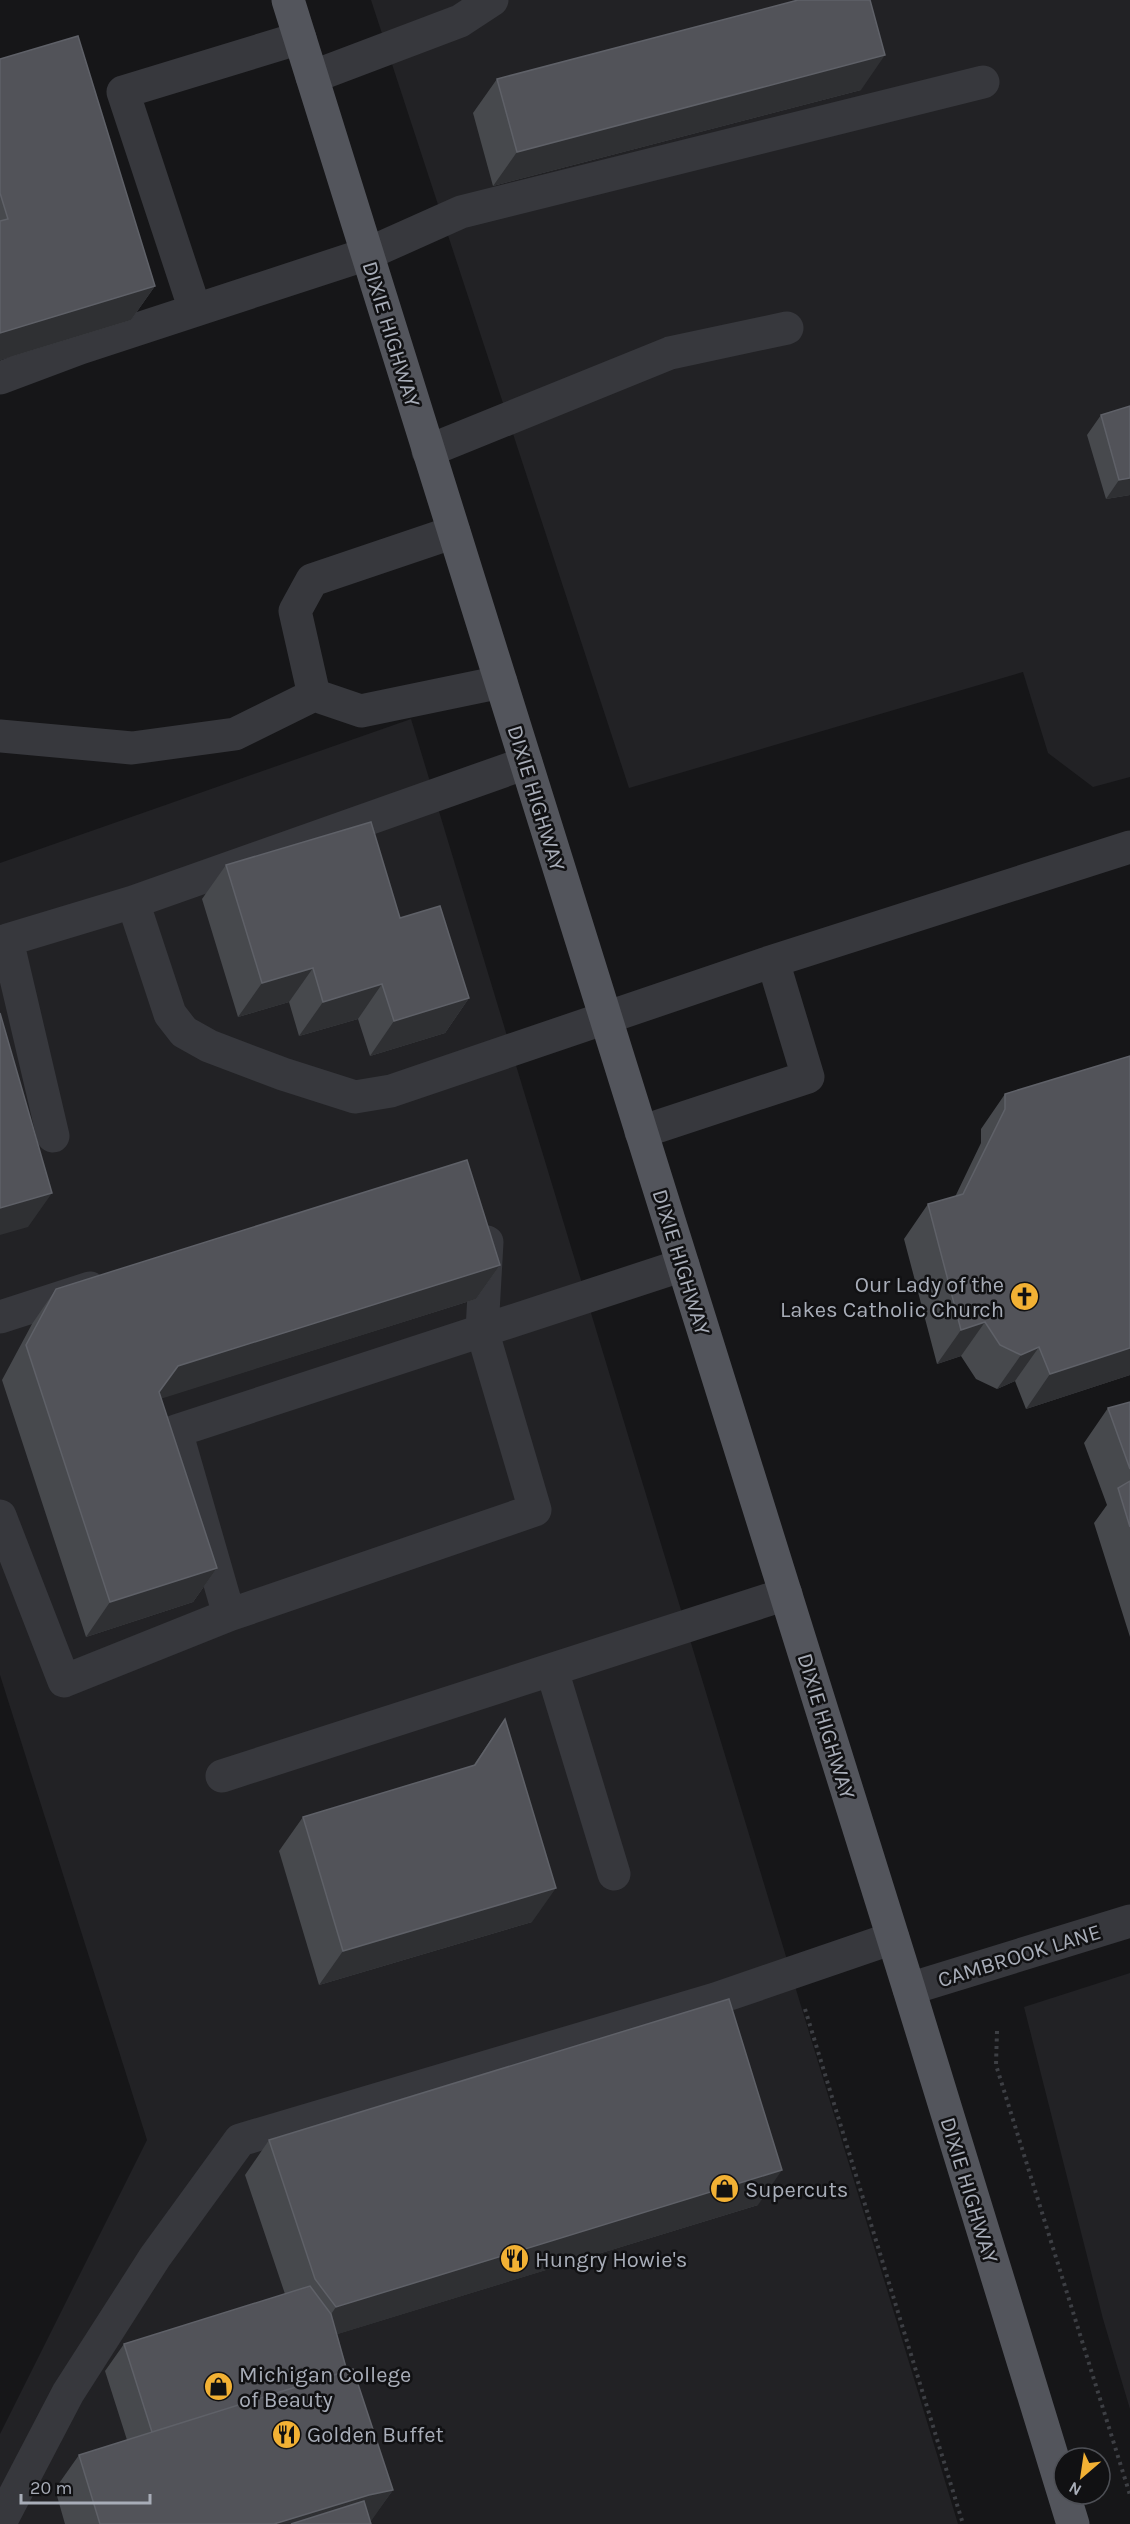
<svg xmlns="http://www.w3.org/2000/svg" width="1130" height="2524" font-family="Karla,sans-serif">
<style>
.built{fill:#222225}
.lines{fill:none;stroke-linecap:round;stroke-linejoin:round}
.path{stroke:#3d3f44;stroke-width:4;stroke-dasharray:3 4.5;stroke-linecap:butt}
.minor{stroke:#37383d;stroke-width:33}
.major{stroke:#53555c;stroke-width:33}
.wall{fill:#47494d}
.shaded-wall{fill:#2f3033}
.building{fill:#525359;stroke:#5f6168;stroke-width:1.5}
.labels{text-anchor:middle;stroke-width:5;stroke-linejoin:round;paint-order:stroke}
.street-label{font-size:22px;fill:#a8adb8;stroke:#111113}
.poi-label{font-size:22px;fill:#a8adb8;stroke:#111113;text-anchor:start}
</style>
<rect width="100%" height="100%" fill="#161618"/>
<path class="built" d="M371,0H1130V777L1093,787L1048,753L1023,672L629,788Z
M411,719L958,2524H0V2434L147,2140L0,1675V863Z
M1130,1973V2409L1103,2319L1024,2007Z"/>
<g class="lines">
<path class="path" d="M805,2009L963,2524
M997,2031L996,2065L1130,2495"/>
<path class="minor" d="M312,77L460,21L492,0
M195,310L123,92L300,38
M0,378L80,348L367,254L461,212L983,82
M428,451L670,353L787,328
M454,532L312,580L295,611L314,695L361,711L501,682
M0,736L132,748L235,734L314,695
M526,763L133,902L170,1014L184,1032L209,1046L283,1074L355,1097L391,1091L773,961L1130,847
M641,1132L808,1077L773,961
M53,1136L7,940L133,902
M0,1317L90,1288
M0,1516L64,1681L229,1615L535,1510L482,1330L487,1242
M229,1615L176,1431L683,1265
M552,1670L614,1874
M222,1776L786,1594
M909,1989L1130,1921
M0,2523L68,2393L155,2257L240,2140L715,1999L893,1938"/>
<path class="major" d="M288,0L909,1989L1073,2524"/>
</g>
<path class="wall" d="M0,59L155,286L131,320L0,360Z
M497,79L861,90L493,186L473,113Z
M1101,415L1130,495L1106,499L1087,435Z
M226,865L400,918L469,998L445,1033L370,1056L358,1019L299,1036L289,1002L238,1017L202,899Z
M1130,1056V1375L1026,1409L1015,1381L997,1389L976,1379L961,1356L937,1364L904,1239L928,1204L955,1197L981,1143V1129L1005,1094Z
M500,1265L476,1299L161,1398L217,1568L193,1602L86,1637L2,1380L32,1324L56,1289Z
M1130,1402V1637L1094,1523L1107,1505L1084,1443L1108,1408Z
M505,1719L532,1922L319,1985L279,1851L303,1817L473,1766Z
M269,2140L758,2205L337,2334L347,2371L393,2490L370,2521L371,2524H65L55,2489L79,2455L127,2440L105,2371L124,2344L285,2294L245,2175Z"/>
<path class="shaded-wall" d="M885,55L861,90L493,186L517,152Z
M155,286L131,320L0,360V333Z
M1130,478V495L1106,499L1119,480Z
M313,968L289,1002L238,1017L262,983Z
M382,984L358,1019L299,1036L323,1002Z
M469,998L445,1033L370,1056L394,1021Z
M52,1193L28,1227L0,1235V1208Z
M500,1265L476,1299L154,1401L159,1392L178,1366Z
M985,1322L961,1356L937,1364L961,1330Z
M1039,1347L1015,1381L997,1389L1021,1355Z
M1130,1348V1375L1026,1409L1050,1374Z
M217,1568L193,1602L86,1637L110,1602Z
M556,1888L532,1922L319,1985L343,1951Z
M782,2170L758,2205L312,2342L336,2307Z
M393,2490L369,2524H274L369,2495Z"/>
<path class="building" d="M798,0H870L885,55L517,152L497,79Z
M78,36L155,286L0,333V221L8,219L0,193V59Z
M1130,406V478L1119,480L1101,415Z
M371,822L400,918L440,906L469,998L394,1021L382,984L323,1002L313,968L262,983L226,865Z
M0,1013L52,1193L0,1208Z
M1130,1056V1348L1050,1374L1039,1347L1021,1355L1000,1345L985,1322L961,1330L928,1204L963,1194L1005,1109V1094Z
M467,1160L500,1265L178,1366L159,1392L217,1568L110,1602L26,1345L56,1289Z
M1130,1402V1469L1108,1408Z
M1130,1481V1527L1118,1488Z
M505,1719L556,1888L343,1951L303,1817L475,1765Z
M729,1999L782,2170L336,2307L315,2279L269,2140Z
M310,2286L331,2314L347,2371L152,2432L124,2344Z
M353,2369L393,2490L369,2495L274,2524H100L79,2455Z
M364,2501L371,2524H291Z"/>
<defs>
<symbol id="church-disc" viewBox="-11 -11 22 22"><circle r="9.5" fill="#f2b134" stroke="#111113"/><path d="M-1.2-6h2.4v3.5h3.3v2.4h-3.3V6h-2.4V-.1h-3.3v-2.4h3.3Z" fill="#111"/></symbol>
<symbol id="shop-disc" viewBox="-11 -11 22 22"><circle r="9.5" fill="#f2b134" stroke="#111113"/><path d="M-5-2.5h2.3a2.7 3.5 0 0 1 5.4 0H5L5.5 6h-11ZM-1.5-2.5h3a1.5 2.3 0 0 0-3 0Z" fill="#111"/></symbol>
<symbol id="restaurant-disc" viewBox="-11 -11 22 22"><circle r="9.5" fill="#f2b134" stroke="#111113"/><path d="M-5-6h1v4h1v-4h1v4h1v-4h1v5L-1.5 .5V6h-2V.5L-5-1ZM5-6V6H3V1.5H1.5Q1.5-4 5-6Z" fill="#111"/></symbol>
</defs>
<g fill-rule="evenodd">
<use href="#church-disc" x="1008" y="1280" width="33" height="33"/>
<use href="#shop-disc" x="708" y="2172" width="33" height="33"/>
<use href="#restaurant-disc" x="498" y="2242" width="33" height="33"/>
<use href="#shop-disc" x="202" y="2370" width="33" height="33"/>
<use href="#restaurant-disc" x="270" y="2418" width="33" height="33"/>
</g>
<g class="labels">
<g class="street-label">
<text transform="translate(392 334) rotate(73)" y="8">DIXIE HIGHWAY</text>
<text transform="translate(537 798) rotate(73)" y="8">DIXIE HIGHWAY</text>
<text transform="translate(682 1262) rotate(73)" y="8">DIXIE HIGHWAY</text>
<text transform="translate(827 1726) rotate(73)" y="8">DIXIE HIGHWAY</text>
<text transform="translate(1019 1955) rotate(-17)" y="8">CAMBROOK LANE</text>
<text transform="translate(970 2190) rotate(73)" y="8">DIXIE HIGHWAY</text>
</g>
<g class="poi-label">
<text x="1004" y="1292" text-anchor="end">Our Lady of the<tspan x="1004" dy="25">Lakes Catholic Church</tspan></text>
<text x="745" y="2197">Supercuts</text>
<text x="535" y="2267">Hungry Howie's</text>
<text x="239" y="2382">Michigan College<tspan x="239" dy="25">of Beauty</tspan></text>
<text x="307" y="2442">Golden Buffet</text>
</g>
</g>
<g transform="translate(1082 2476) rotate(209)"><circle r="28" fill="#111113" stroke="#4d4f55" stroke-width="1.5"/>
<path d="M0-4.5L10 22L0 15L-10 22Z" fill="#f2b134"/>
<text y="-9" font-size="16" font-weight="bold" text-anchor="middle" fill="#a8adb8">N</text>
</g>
<path d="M21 2494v9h129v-9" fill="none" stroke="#a8adb8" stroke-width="3"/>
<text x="30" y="2494" font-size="18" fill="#a8adb8" stroke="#111113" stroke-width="4.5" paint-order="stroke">20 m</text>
</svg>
